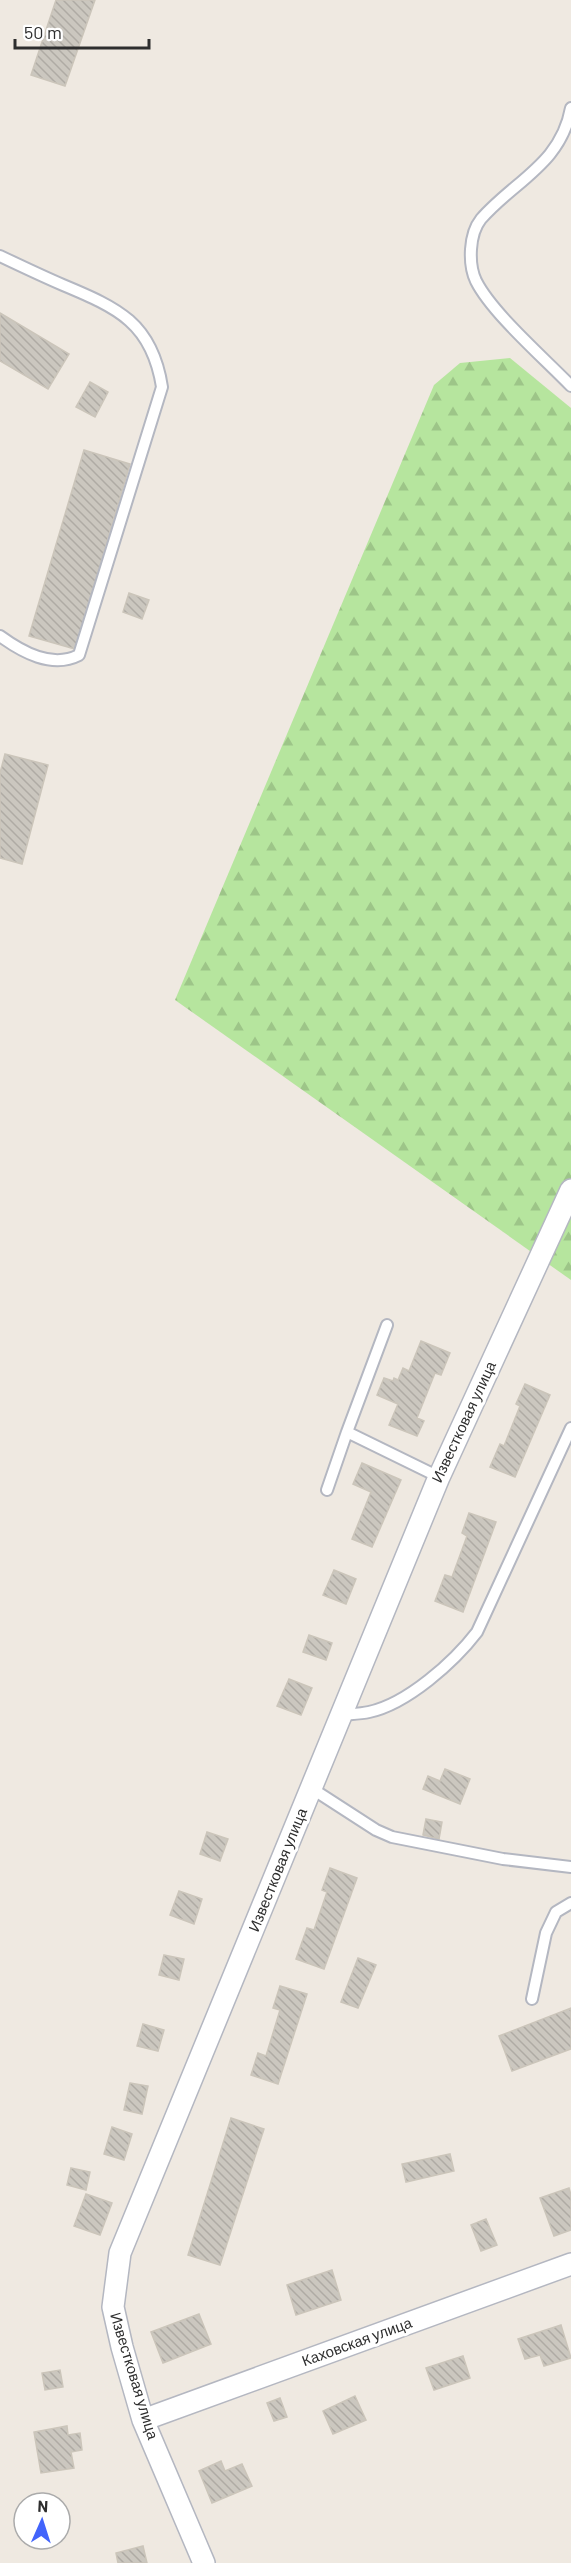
<svg xmlns="http://www.w3.org/2000/svg" width="571" height="2563" font-family="Barlow,sans-serif">
<style>
.forest{fill:url(#forest-firs)}
.building{fill:url(#building-back-hatch);stroke:#cbc5ba;stroke-width:1.5}
.lines{fill:none;stroke-linecap:round;stroke-linejoin:round}
.lane-casing{stroke:#b4b7c1;stroke-width:14}
.street-casing{stroke:#b4b7c1;stroke-width:24}
.lane{stroke:#fff;stroke-width:10}
.street{stroke:#fff;stroke-width:21}
.labels{text-anchor:middle;stroke-width:6;stroke-linejoin:round;paint-order:stroke}
.street-label{font-size:15px;fill:#2e2e2e;stroke:#fff}
</style>
<defs>
<pattern id="forest-firs" width="22" height="20" patternUnits="userSpaceOnUse" patternTransform="scale(1.5)"><rect width="22" height="20" fill="#b6e59e"/><path d="M5 1l3.5 6h-7zM16 11l3.5 6h-7z" fill="#9dc588"/></pattern>
<pattern id="building-back-hatch" width="6" height="6" patternUnits="userSpaceOnUse" patternTransform="scale(1.5)"><rect width="6" height="6" fill="#cbc7bf"/><path d="M-1 5l2 2M0 0l6 6M5-1l2 2" fill="none" stroke="#afaba4"/></pattern>
</defs>
<rect width="100%" height="100%" fill="#efe9e1"/>
<path class="forest" d="M510,358L571,408V1280L175,1000L434,385L460,363Z"/>
<path class="building" d="M56,0H95L65,86L31,75Z
M0,313L69,354L48,389L0,361Z
M90,382L108,392L95,417L76,407Z
M84,450L130,464L75,649L29,636Z
M129,593L149,600L142,619L123,612Z
M5,754L48,765L22,864L0,858V773Z
M421,1341L450,1353L441,1375L435,1373L417,1418L424,1421L417,1436L389,1425L398,1404L377,1395L384,1378L393,1381L394,1378L398,1380L403,1368L409,1371Z
M525,1384L550,1395L515,1477L490,1467L500,1444L504,1446L520,1406L516,1404Z
M362,1463L401,1480L372,1547L352,1539L371,1492L353,1484Z
M469,1513L496,1522L463,1612L435,1601L445,1575L452,1577L467,1536L462,1533Z
M334,1570L356,1579L346,1604L323,1595Z
M309,1635L332,1643L326,1660L303,1652Z
M289,1679L312,1688L301,1715L277,1706Z
M445,1769L470,1779L460,1804L423,1789L428,1776L440,1781Z
M426,1819L442,1822L439,1839L423,1835Z
M207,1832L228,1839L220,1861L200,1854Z
M330,1868L357,1878L324,1969L296,1959L307,1928L314,1930L327,1892L322,1890Z
M179,1891L202,1899L194,1924L170,1915Z
M164,1955L184,1959L179,1980L159,1975Z
M358,1958L376,1965L358,2008L341,2002Z
M280,1986L307,1994L278,2084L251,2075L258,2053L266,2056L280,2010L273,2008Z
M571,2008V2049L512,2071L499,2036Z
M143,2024L164,2030L158,2051L137,2046Z
M130,2083L148,2086L142,2114L124,2110Z
M231,2118L264,2129L220,2265L188,2255Z
M112,2127L132,2134L124,2160L104,2154Z
M450,2154L454,2171L406,2182L402,2164Z
M71,2168L90,2172L86,2190L67,2185Z
M569,2188L571,2195V2230L554,2236L540,2198Z
M86,2194L112,2203L100,2235L74,2226Z
M486,2219L497,2245L481,2251L471,2225Z
M332,2270L341,2300L296,2315L287,2285Z
M199,2314L211,2344L163,2363L151,2332Z
M561,2325L571,2358L544,2366L540,2355L525,2359L518,2339Z
M463,2356L470,2378L434,2390L426,2368Z
M60,2370L63,2387L45,2390L42,2373Z
M355,2396L366,2420L333,2434L323,2411Z
M280,2398L287,2417L274,2421L267,2403Z
M67,2426L68,2435L80,2433L82,2450L71,2452L74,2468L41,2473L34,2432Z
M221,2461L225,2471L242,2464L252,2486L212,2503L199,2471Z
M143,2546L147,2563H118L116,2553Z"/>
<g class="lines">
<defs>
<path id="lane" d="M571,108C561,164 514,181 481,219C469,234 468,264 476,281C492,313 544,358 571,386
M0,256C21,266 42,276 63,285C118,308 152,323 162,387L79,655C52,669 22,652 0,636
M387,1325L347,1432L439,1477
M327,1490L347,1432
M341,1715C350,1714 360,1714 369,1712C407,1704 454,1662 477,1632L571,1428
M311,1788L376,1830L392,1837L503,1859L571,1867
M532,1999L546,1933L556,1912L571,1903"/>
<path id="street" d="M143,2420L571,2264
M204,2563L143,2420L122,2347L113,2307L120,2253L439,1477L571,1190"/>
</defs>
<use href="#lane" class="lane-casing"/>
<use href="#street" class="street-casing"/>
<use href="#lane" class="lane"/>
<use href="#street" class="street"/>
</g>
<g class="labels">
<g class="street-label">
<text transform="translate(464 1422) rotate(-65)" y="5">Известковая улица</text>
<text transform="translate(278 1870) rotate(-68)" y="5">Известковая улица</text>
<text transform="translate(357 2342) rotate(-20)" y="5">Каховская улица</text>
<text transform="translate(134 2376) rotate(73)" y="5">Известковая улица</text>
</g>
</g>
<g transform="translate(42 2521) rotate(3)"><circle r="28" fill="#ffffff" stroke="#ababab" stroke-width="1.5"/>
<path d="M0-4.5L10 22L0 15L-10 22Z" fill="#4264fb"/>
<text y="-9" font-size="16" font-weight="bold" text-anchor="middle" fill="#2e2e2e">N</text>
</g>
<path d="M15 39v9h134v-9" fill="none" stroke="#2e2e2e" stroke-width="3"/>
<text x="24" y="39" font-size="18" fill="#2e2e2e" stroke="#ffffff" stroke-width="4.5" paint-order="stroke">50 m</text>
</svg>
